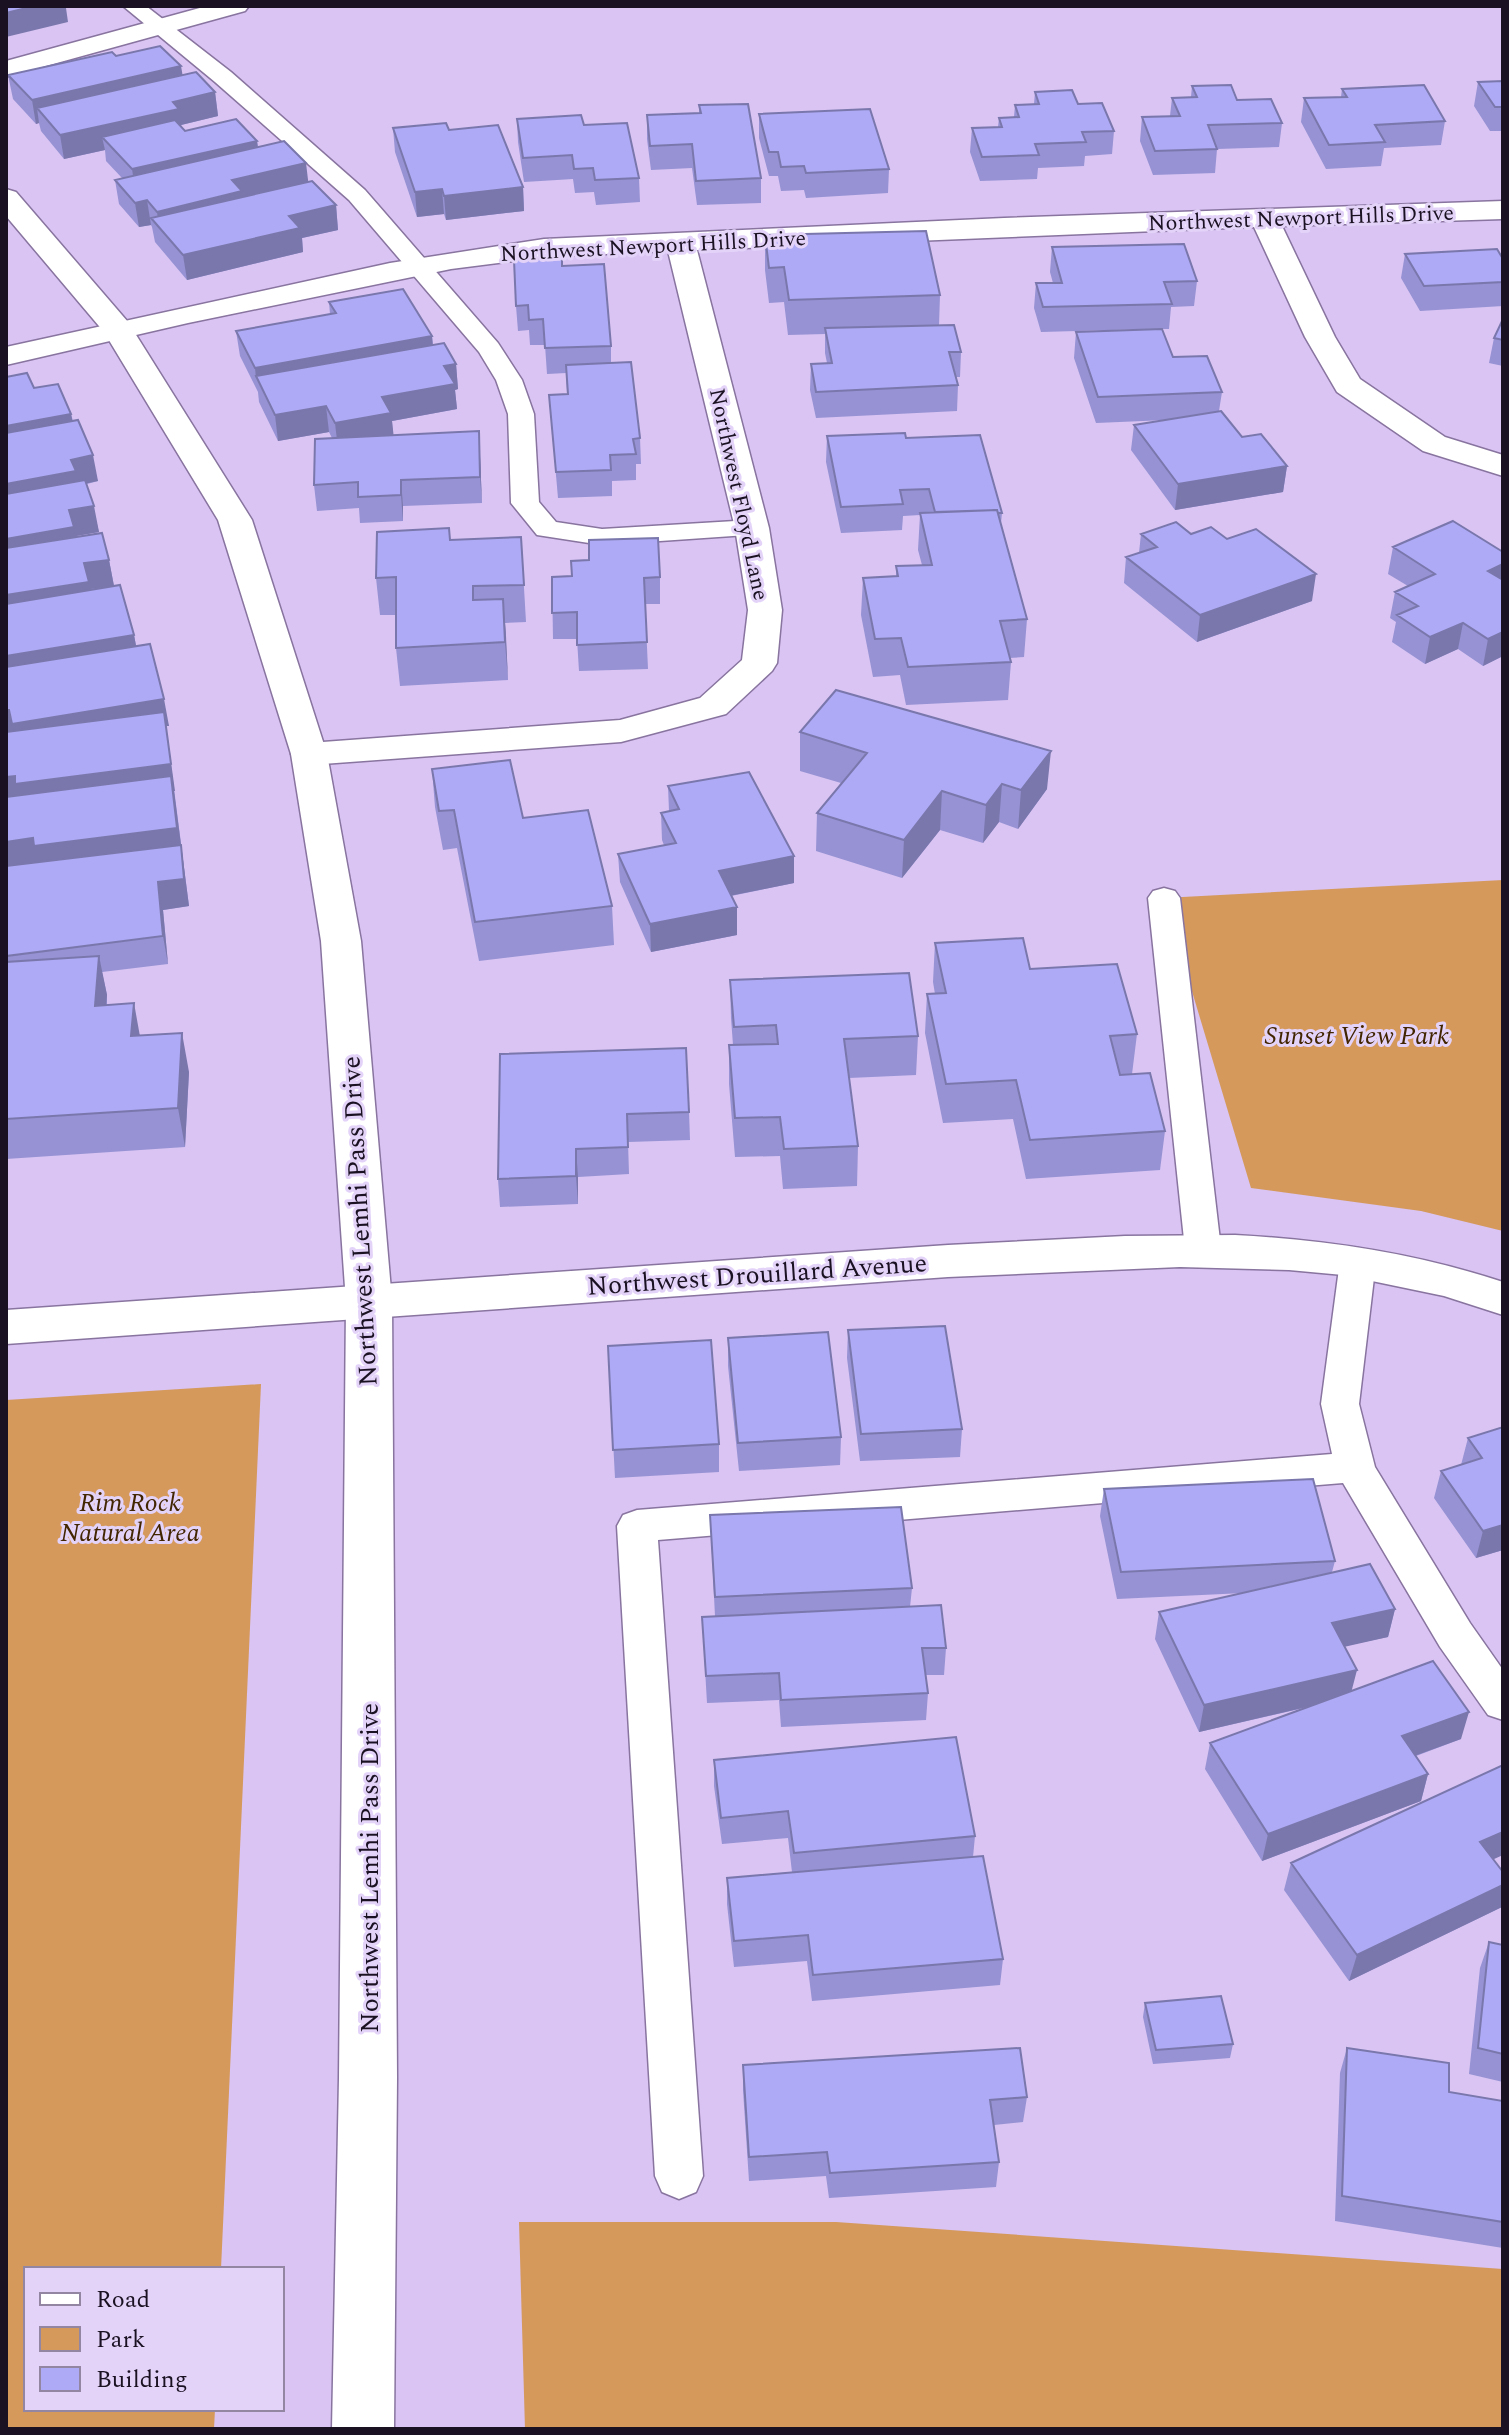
<svg xmlns="http://www.w3.org/2000/svg" width="1509" height="2435" font-family="Spectral,serif">
<style>
.green{fill:#d5995b}
.lines{fill:none;stroke-linecap:round;stroke-linejoin:round}
.lane-casing{stroke:#88749f;stroke-width:3}
.street-casing{stroke:#88749f;stroke-width:3}
.secondary-casing{stroke:#88749f;stroke-width:3}
.lane{fill:#fff;fill-rule:evenodd}
.street{fill:#fff;fill-rule:evenodd}
.secondary{fill:#fff;fill-rule:evenodd}
.wall{fill:#9692d3}
.shaded-wall{fill:#7a77ac}
.building{fill:#aeaaf5;stroke:#7a77ac;stroke-width:2}
.labels{text-anchor:middle;stroke-width:6;stroke-linejoin:round;paint-order:stroke}
.far-street-label{font-size:22px;fill:#1a1222;stroke:#e4d3f9}
.park-label{font-size:26px;font-style:italic;fill:#422501;stroke:#e4d3f9}
.street-label{font-size:26px;fill:#1a1222;stroke:#e4d3f9}
</style>
<rect width="100%" height="100%" fill="#d9c4f3"/>
<path class="green" d="M1503,880V1231L1421,1211L1251,1188L1164,898Z
M261,1384L221,2269H26V2409H215L214,2429H6V1400Z
M519,2222H836L1503,2269V2429H525Z"/>
<g class="lines">
<defs>
<path id="lane" d="M123,6H146L231,72L365,190L498,343L522,380L534,414L539,502L556,522L602,529L752,520L762,522L766,528L762,534L602,545L537,535L511,503L508,414L496,380L479,352L349,200L215,82Z
M1164,888L1175,891L1180,898L1221,1249L1216,1258L1203,1262L1190,1258L1185,1249L1148,898L1153,891Z
M1358,1248L1371,1252L1376,1261L1359,1404L1375,1467L1470,1623L1503,1670V1720L1488,1715L1440,1647L1343,1483L658,1540L703,2176L696,2192L679,2199L662,2192L655,2176L617,1526L623,1515L637,1510L1332,1454L1321,1404L1340,1261L1345,1252Z"/>
<path id="street" d="M207,6H249L245,11L6,77V61Z
M1503,201V219L1282,226L1335,337L1360,379L1445,437L1503,455V476L1423,451L1337,392L1305,337L1254,227L697,250L769,528L782,610L777,663L772,671L726,714L621,742L309,765L296,762L291,754L296,746L309,743L620,720L700,698L742,660L748,610L735,528L668,251L544,257L451,269L188,323L6,365V347L390,263L544,239L1004,218Z
M1235,1235C1327,1240 1415,1253 1503,1282V1315L1444,1296L1343,1275L1289,1270L1180,1267L948,1277L6,1344V1310L948,1245L1125,1236Z"/>
<path id="secondary" d="M6,189L16,192L128,322L252,520L327,754L361,941L392,1302L397,2078L394,2429H332L339,2078L346,1302L321,941L291,754L218,520L104,332L6,216Z"/>
</defs>
<use href="#lane" class="lane-casing"/>
<use href="#street" class="street-casing"/>
<use href="#secondary" class="secondary-casing"/>
<use href="#lane" class="lane"/>
<use href="#street" class="street"/>
<use href="#secondary" class="secondary"/>
</g>
<path class="wall" d="M116,56L183,75L215,92L218,116L181,125L182,127L185,131L257,141L258,147L308,182L336,205L338,230L302,238L303,252L187,280L155,242L152,227L151,225L139,227L119,204L115,180L122,178L106,161L105,150L64,159L41,131L39,123L36,124L13,99L8,75Z
M1503,81V131H1490L1474,106L1478,82Z
M1192,86L1237,100L1282,123L1279,147L1217,149L1215,173L1153,175L1140,141L1142,117L1170,116L1172,98L1191,97Z
M1342,89L1445,121L1441,145L1384,148L1381,166L1326,169L1301,122L1304,98L1341,97Z
M1035,92L1078,104L1114,131L1112,154L1085,156L1084,166L1038,168L1037,179L980,181L970,152L972,128L998,127L999,118L1014,117L1015,105L1034,104Z
M699,105L761,178V203L697,205L692,168L651,170L647,139V115L699,113Z
M759,114L889,169L888,193L806,198L804,190L781,191L778,176H769L759,138Z
M517,119L584,125L639,178L640,202L596,205L594,192L575,193L573,179L524,182L518,142Z
M393,128L449,130L523,187L524,211L446,220L444,214L417,217L395,152Z
M765,235L940,295L939,325L961,352L960,377H956L958,385L957,411L816,418L810,390L811,364L827,363L825,353V334L788,335L784,302L769,303L765,270Z
M1052,247L1197,281L1194,306L1171,307L1169,329H1162L1173,357L1222,392L1219,411L1242,437L1287,466L1283,492L1175,510L1131,450L1134,425L1166,420L1096,423L1074,358L1076,332L1147,329L1041,332L1034,308L1036,283H1053L1050,272Z
M1405,254L1503,259V306L1420,311L1401,278Z
M562,266L611,346V363L640,438L641,464H636V480L612,481V496L558,498L549,395L567,394L566,373L547,374L545,345H530L529,330L518,331L516,306Z
M329,302L432,336L433,345L456,364L458,389L455,390L457,409L392,421L393,435L480,457L482,503L403,506V521L360,523L359,508L317,511L314,485L332,438L329,432L278,441L259,402L258,392L240,356L236,331L330,314Z
M1503,319V366L1489,363L1494,338Z
M6,377L34,388L71,414L73,421L98,481L87,484L99,532L76,536V537L109,560L114,586L91,590L134,635L136,646L169,726H166L189,906L163,910L168,964L102,972L107,995V1005L140,1035L189,1072L185,1147L6,1159Z
M827,436L906,438L1002,513L1001,523L1027,619L1024,657L1009,658L1011,662L1008,700L906,705L900,675L873,677L861,615L863,578L896,576V566L922,565L918,550L920,515L903,516L902,530L841,533L826,462Z
M449,528L450,540L521,537L526,622L505,623L508,680L400,686L396,648V615H380L376,578Z
M1141,534H1191L1312,601L1197,642L1124,583L1126,557L1139,553Z
M1393,547L1503,552V656L1483,666L1458,649L1425,664L1392,642L1396,622L1390,618L1395,592L1408,586L1388,574Z
M552,577H660V604H645L648,669L579,671L577,639H553Z
M800,732L1047,789L1018,829L999,822L983,843L940,830L902,878L816,851L817,813L841,783L800,771Z
M432,769L523,818L612,906L614,945L479,961L457,848L443,850L435,807Z
M668,786L794,856V883L731,896L737,907V935L651,952L620,882L618,854L664,845L662,840L661,813L669,811Z
M935,943L1030,969L1137,1034L1132,1074H1120L1165,1131L1160,1170L1026,1179L1013,1119L943,1123L925,1033L927,994H935L933,982Z
M730,980L918,1036L916,1075L849,1078L858,1146L857,1186L783,1189L780,1156L735,1157L729,1084V1045H733L731,1018Z
M500,1054L689,1112L690,1140L628,1142L629,1174L578,1177V1204L500,1207L498,1179Z
M848,1330L962,1429L960,1457L860,1461L847,1358Z
M728,1338L841,1437L840,1465L739,1471L728,1366Z
M608,1346L719,1444V1472L615,1478Z
M1503,1427V1550L1476,1558L1434,1498L1441,1471L1461,1465L1468,1438Z
M1104,1489L1335,1561L1332,1572L1395,1609L1388,1637L1344,1646L1351,1691L1461,1739L1416,1756L1428,1774L1421,1801L1262,1861L1205,1769L1210,1743L1308,1707L1199,1732L1155,1639L1159,1612L1244,1593L1117,1599L1100,1516Z
M710,1515L912,1588L910,1607L946,1648L944,1675H926L928,1693L926,1720L781,1727L779,1700L707,1703L702,1617L715,1616Z
M714,1760L975,1836L973,1857L1003,1959L1000,1985L812,2001L807,1961L734,1967L727,1904V1878L792,1872L788,1838L722,1844L714,1786Z
M1493,1859L1502,1907L1349,1981L1284,1890L1291,1863Z
M1489,1942L1503,1945V2082L1469,2074L1480,1968Z
M1145,2003L1233,2044L1230,2058L1153,2064L1143,2017Z
M1347,2048L1449,2092L1503,2101V2248L1335,2221L1340,2073Z
M743,2065L1027,2097L1023,2122L994,2125L999,2162L996,2187L829,2198L826,2176L749,2181L743,2090Z"/>
<path class="shaded-wall" d="M35,6H74L66,8L68,22L6,37V13Z
M181,66L185,89L37,108L39,123L36,124L32,100Z
M215,92L218,116L181,125L182,133L102,137L105,150L64,159L60,135L173,102Z
M257,141L260,165L136,194L132,169Z
M306,163L309,188L159,227L157,212L232,180Z
M523,187L524,211L446,220L444,196Z
M442,189L444,214L417,217L415,192Z
M147,200L151,225L139,227L135,203Z
M336,205L338,230L302,238L303,252L187,280L183,255L289,216Z
M432,336L434,361L256,378L255,368Z
M456,364L458,389L455,390L457,409L392,421L394,439L338,449L335,423L382,397L444,366Z
M326,406L329,432L278,441L275,415Z
M71,414L76,440L6,453V426Z
M479,431L480,457L482,503L480,477Z
M93,455L98,481L79,485L6,511V484L71,460Z
M1287,466L1283,492L1175,510L1178,484Z
M401,480L403,506V521L401,495Z
M94,506L99,532L76,536L79,553L6,566V539L69,510Z
M109,560L114,586L90,589L94,608L6,623V595L84,563Z
M1503,564V588L1488,571Z
M1316,574L1312,601L1197,642L1200,615Z
M503,599L506,636L508,680L505,642Z
M1463,623L1458,649L1425,664L1430,637Z
M1503,632V656L1483,666L1488,639Z
M134,635L139,661L6,684V656Z
M164,699L169,726H166L175,791H174L189,906L163,910L168,964L163,936L6,870V842L33,838L177,828L6,805V710Z
M1051,751L1047,789L1018,829L1021,790Z
M1002,784L999,822L983,843L986,805Z
M942,791L940,830L902,878L904,840Z
M794,856V883L719,898V871Z
M737,907V935L651,952L650,924Z
M99,956L107,995L103,1045L95,1006Z
M134,1003L141,1042L131,1036Z
M182,1033L189,1072L185,1147L178,1108Z
M576,1149L578,1177V1204L576,1176Z
M1503,1525V1550L1476,1558L1483,1531Z
M1395,1609L1388,1637L1326,1651L1332,1623Z
M1357,1670L1350,1697L1199,1732L1204,1705Z
M1469,1712L1461,1739L1395,1763L1402,1736Z
M1428,1774L1421,1801L1262,1861L1268,1834Z
M1503,1832V1855L1472,1869L1480,1842Z
M1503,1885V1903L1502,1907L1349,1981L1357,1955Z"/>
<path class="building" d="M6,6H35L6,13Z
M160,46L181,66L32,100L8,75L112,52L116,56Z
M196,72L215,92L173,102L179,109L60,135L37,108Z
M1503,81V107H1495L1478,82Z
M1231,85L1237,100L1271,99L1282,123L1208,125L1217,149L1155,151L1142,117L1180,116L1172,98L1197,97L1192,86Z
M1424,85L1445,121L1375,125L1385,142L1329,145L1304,98L1347,97L1342,89Z
M1072,90L1078,104L1102,103L1114,131L1082,132L1086,142L1035,144L1039,155L982,157L972,128L1002,127L999,118L1019,117L1015,105L1039,104L1035,92Z
M748,104L761,178L696,181L692,144L650,146L647,115L701,113L699,105Z
M870,109L889,169L806,173L804,166L781,167L778,152H769L759,114Z
M581,115L584,125L627,123L639,178L595,180L593,168L574,169L572,155L523,158L517,119Z
M236,119L257,141L132,169L102,137L175,120L185,131Z
M446,123L449,130L498,125L523,187L444,196L442,189L415,192L393,128Z
M284,141L306,163L232,180L242,191L157,212L147,200L135,203L115,180Z
M312,181L336,205L289,216L300,228L183,255L151,218Z
M926,231L940,295L789,300L784,267L769,268L765,235Z
M1184,244L1197,281L1164,282L1172,304L1043,307L1036,283H1062L1052,247Z
M1497,249L1503,259V282L1424,286L1405,254Z
M562,258V266L604,264L611,346L545,348L543,319L529,320L528,305L516,306L514,260Z
M403,289L432,336L255,368L236,331L336,313L329,302Z
M1503,319V340L1494,338Z
M954,325L961,352H949L958,385L816,392L811,364L832,363L825,328Z
M1162,329L1173,357L1207,356L1222,392L1098,397L1076,332Z
M444,343L456,364L444,366L455,384L382,397L391,413L335,423L326,406L275,415L256,376Z
M631,362L640,438L633,439L636,454L610,455L611,470L556,472L549,395L568,394L566,365Z
M27,373L34,388L58,384L71,414L6,426V377Z
M1221,411L1242,437L1261,434L1287,466L1178,484L1134,425Z
M78,420L93,455L71,460L76,471L6,484V433Z
M479,431L480,477L401,480V495L358,497V482L314,485L315,439Z
M905,433L906,438L980,435L1002,513H998L997,510L935,512L929,489L900,490L903,504L841,507L827,436Z
M85,480L94,506L69,510L74,527L6,539V494Z
M997,510L1027,619L1000,621L1011,662L908,667L901,638L875,639L863,578L898,576L896,566L932,565L920,513Z
M1453,521L1503,552V564L1488,571L1503,580V632L1488,639L1463,623L1430,637L1397,615L1418,606L1395,592L1435,574L1393,547Z
M1176,522L1191,534L1211,527L1227,539L1256,529L1316,574L1200,615L1126,557L1157,547L1141,534Z
M449,528L450,540L521,537L524,585L473,586V600L503,599L505,642L396,648V577L376,578L377,532Z
M102,533L109,560L84,563L89,582L6,595V548Z
M658,538L660,577L644,578L647,642L577,645V612L552,613V577L572,576L571,561L589,560V540Z
M120,585L134,635L6,656V604Z
M150,644L164,699L12,724L9,710H6V667Z
M836,690L1051,751L1021,790L1002,784L986,805L942,791L904,840L817,813L867,753L800,732Z
M164,712L171,764L15,784V776L6,777V732Z
M510,760L523,818L588,810L612,906L475,922L454,810L439,811L432,769Z
M749,772L794,856L719,871L737,907L650,924L618,854L676,843L661,813L679,809L668,786Z
M171,776L177,828L34,846L33,838L6,842V797Z
M181,845L184,879L158,882L163,936L6,956V866Z
M1023,938L1030,969L1117,964L1137,1034L1110,1036L1120,1075L1150,1073L1165,1131L1030,1140L1016,1080L946,1084L927,994L946,993L935,943Z
M99,956L95,1006L134,1003L131,1036L182,1033L178,1108L6,1119V962Z
M909,973L918,1036L844,1039L858,1146L784,1149L780,1117L735,1118L729,1045L778,1044L776,1025L734,1027L730,980Z
M686,1048L689,1112L627,1114L628,1147L576,1149V1176L498,1179L500,1054Z
M945,1326L962,1429L861,1434L848,1330Z
M828,1332L841,1437L738,1443L728,1338Z
M711,1340L719,1444L613,1450L608,1346Z
M1503,1427V1525L1483,1531L1441,1471L1482,1458L1468,1438Z
M1313,1479L1335,1561L1121,1572L1104,1489Z
M901,1507L912,1588L715,1597L710,1515Z
M1370,1564L1395,1609L1332,1623L1357,1670L1204,1705L1159,1612Z
M941,1605L946,1648H922L928,1693L781,1700L779,1673L706,1676L702,1617Z
M1433,1661L1469,1712L1402,1736L1428,1774L1268,1834L1210,1743Z
M956,1737L975,1836L794,1853L788,1811L721,1818L714,1760Z
M1503,1765V1832L1480,1842L1503,1872V1885L1357,1955L1291,1863Z
M983,1856L1003,1959L813,1975L808,1935L734,1941L727,1878Z
M1489,1942L1503,1945V2054L1478,2048Z
M1221,1996L1233,2044L1156,2050L1145,2003Z
M1020,2048L1027,2097L990,2100L999,2162L830,2173L827,2152L749,2157L743,2065Z
M1347,2048L1449,2063V2092L1503,2101V2222L1342,2196Z"/>
<g class="labels">
<g class="far-street-label">
<text transform="translate(1301 217) rotate(-2)" y="8">Northwest Newport Hills Drive</text>
<text transform="translate(653 245) rotate(-3)" y="8">Northwest Newport Hills Drive</text>
<text transform="translate(740 494) rotate(78)" y="8">Northwest Floyd Lane</text>
</g>
<g class="park-label">
<text x="1357" y="1044">Sunset View Park</text>
<text x="130" y="1511">Rim Rock<tspan x="130" dy="30">Natural Area</tspan></text>
</g>
<g class="street-label">
<text transform="translate(359 1221) rotate(-93)" y="9">Northwest Lemhi Pass Drive</text>
<text transform="translate(757 1274) rotate(-4)" y="9">Northwest Drouillard Avenue</text>
<text transform="translate(369 1868) rotate(-90)" y="9">Northwest Lemhi Pass Drive</text>
</g>
</g>
<rect width="1509" height="2435" fill="none" stroke="#1a1222" stroke-width="16"/>
<rect x="24" y="2267" width="260" height="144" fill="#e4d3f9" stroke="#9386a3" stroke-width="2"/>
<rect x="40" y="2293" width="40" height="12" fill="#ffffff" stroke="#9386a3" stroke-width="2"/>
<text x="96" y="2307" font-size="24" fill="#1a1222">Road</text>
<rect x="40" y="2327" width="40" height="24" fill="#d5995b" stroke="#9386a3" stroke-width="2"/>
<text x="96" y="2347" font-size="24" fill="#1a1222">Park</text>
<rect x="40" y="2367" width="40" height="24" fill="#aeaaf5" stroke="#9386a3" stroke-width="2"/>
<text x="96" y="2387" font-size="24" fill="#1a1222">Building</text>
</svg>
